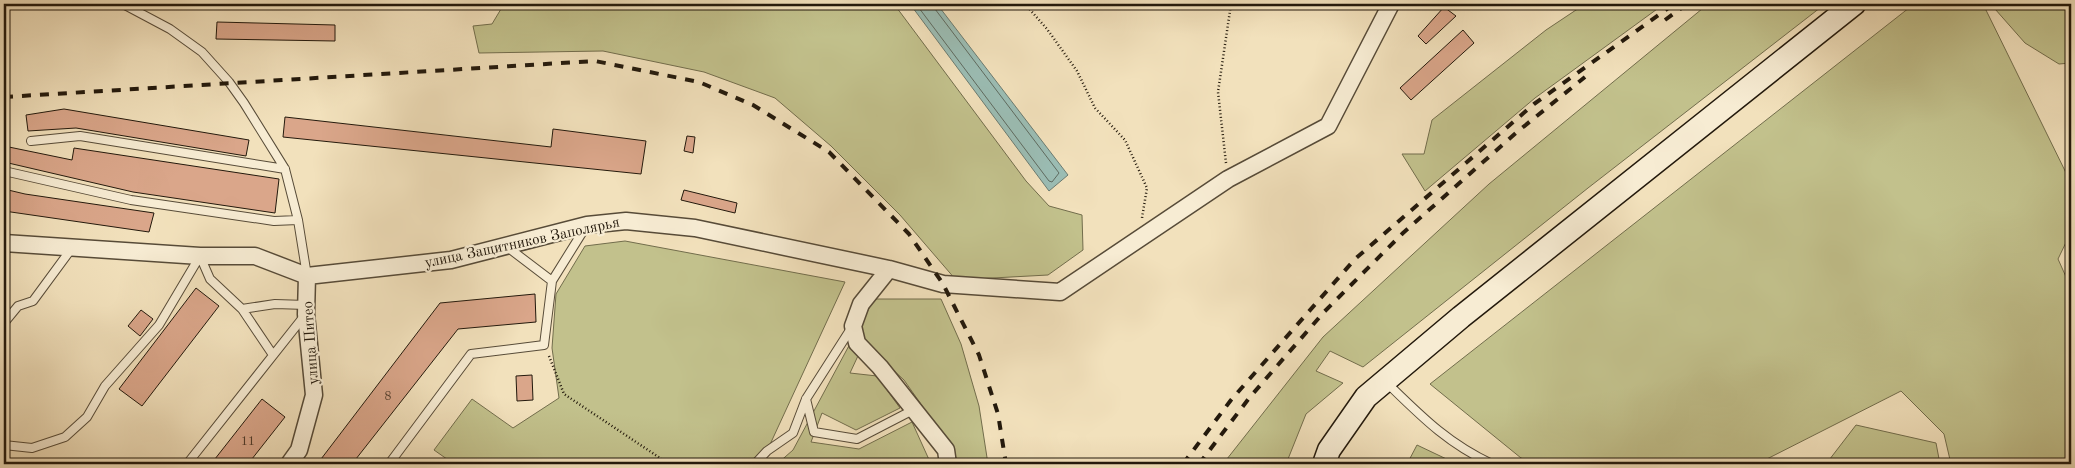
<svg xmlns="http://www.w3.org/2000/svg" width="2075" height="468" font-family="'Old Standard TT',serif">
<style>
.green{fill:#c2c18c;stroke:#726d4c}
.water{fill:#9bbdb4;stroke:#6b7b71}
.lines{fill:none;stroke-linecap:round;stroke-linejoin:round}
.shore{stroke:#5f6b60;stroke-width:1}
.building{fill:#daa68a;stroke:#23190c}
.service-casing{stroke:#574b38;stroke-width:10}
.minor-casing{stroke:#574b38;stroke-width:19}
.secondary-casing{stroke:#23190c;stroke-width:25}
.path{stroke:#23190c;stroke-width:2.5;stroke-dasharray:1 2.5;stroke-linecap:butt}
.service{stroke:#f7ecd3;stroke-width:8}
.minor{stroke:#f7ecd3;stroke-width:16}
.secondary{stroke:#f7ecd3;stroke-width:22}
.rail{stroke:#23190c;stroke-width:4;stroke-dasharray:9 9;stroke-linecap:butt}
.labels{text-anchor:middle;stroke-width:4.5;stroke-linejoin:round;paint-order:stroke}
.number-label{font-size:12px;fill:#513c2c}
.street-label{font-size:15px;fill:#23190c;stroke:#f7ecd3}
</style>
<rect width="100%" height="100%" fill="#f2e1bc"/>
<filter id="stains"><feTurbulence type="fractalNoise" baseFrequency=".004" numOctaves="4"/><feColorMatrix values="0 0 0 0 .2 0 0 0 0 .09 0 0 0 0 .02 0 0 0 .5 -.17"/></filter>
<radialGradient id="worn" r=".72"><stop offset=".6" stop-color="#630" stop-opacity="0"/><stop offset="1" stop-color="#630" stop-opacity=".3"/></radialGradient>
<path class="green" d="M504,4H894L1026,181L1049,206L1082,215L1083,250L1048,275L956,280L900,215L831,146L775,98L704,72L603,51L479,53L473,26L492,24Z
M1585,4H1664L1535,98L1425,191L1402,154H1424L1432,120L1546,30Z
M1708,4H1825L1588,188L1363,367L1330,351L1316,371L1343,383L1306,414L1286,464H1223L1323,337L1489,184Z
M1914,4H1983L2071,183V232L2058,259L2071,288V464H1951L1944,434L1901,391L1757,464H1535L1521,458L1430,384Z
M1996,4H2071V63L2059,64L2025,43L1995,9Z
M625,241L845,282L767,451L751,464H454L434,450L472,399L513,428L559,398L552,348L556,294L585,246Z
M874,299H941L961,344L979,406L988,464H953L951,447L904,380L864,343L850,373L877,376L900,408L856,430L822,413L811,442L859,449L912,422L931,464H777L793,450Z
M1856,425L1936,443L1940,464H1826Z
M1417,445L1457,464H1407Z"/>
<path class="water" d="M910,4H937L1068,175L1049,191Z"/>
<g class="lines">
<path class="shore" d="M916,4L1049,181L1052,182L1059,173L935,9L934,4"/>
</g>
<path class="building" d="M1444,7L1456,16L1426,44L1418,36Z
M217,22L335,25V41L216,39Z
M1463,30L1474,43L1411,100L1400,88Z
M64,109L249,140L246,156L76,128L28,131L26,115Z
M285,117L551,147L553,129L646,141L641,174L283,137Z
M687,136L695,137L693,153L684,151Z
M4,146L72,160L74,148L279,179L275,213L133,192L4,162Z
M4,189L25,194L154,213L149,232L4,211Z
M684,190L737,203L735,213L681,200Z
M196,288L219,306L142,406L119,389Z
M535,294L536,322L458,329L352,464L318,463L440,303Z
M141,310L153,319L140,336L128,326Z
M532,375L533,400L517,401L516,376Z
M262,399L285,417L248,464H211Z"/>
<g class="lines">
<defs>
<path id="service" d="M123,4L170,29L202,52L229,82L244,103L285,169L298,220L307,276
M159,4L477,5
M31,141L80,136L285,169
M4,171L131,200L274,221L298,220
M200,256L210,279L242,309L273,355
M552,281L585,228
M242,309L275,304L306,305
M4,323L18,306L33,301L72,248
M1386,382C1421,416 1447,443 1492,464
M806,399L814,432L857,439L915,409
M4,445L32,448L65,437L87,417L105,386L159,325L200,256
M187,464L305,315
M389,464L471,354L544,345L552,281L506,246
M755,464L767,451L793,433L806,399L852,327"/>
<path id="minor" d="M4,243L200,256H255L307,276L451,260L587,225L626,221L695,228L889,269L943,284L1060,292L1228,179L1328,126L1391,4
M889,269L861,304L853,326L857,343L880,367L946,450L948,464
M289,464L299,450L314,395L306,314L307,276"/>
<path id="secondary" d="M1324,464L1329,450L1366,397L1461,317L1854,4"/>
</defs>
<use href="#service" class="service-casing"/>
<use href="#minor" class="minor-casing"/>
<use href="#secondary" class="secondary-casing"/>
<path class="path" d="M1025,4L1047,29L1077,71L1095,108L1125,140L1147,188L1142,218
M1226,163L1218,92L1231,4
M549,356L564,394L669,464"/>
<use href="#service" class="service"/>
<use href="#minor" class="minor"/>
<use href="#secondary" class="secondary"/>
<path class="rail" d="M1665,20L1687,4
M4,97L595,61L699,82L753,105L829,152L909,234L943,284L979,355L998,414L1006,464
M1183,464L1231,400L1355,259L1534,104L1674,4
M1199,464L1250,397L1324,312L1403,233L1517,132L1585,77"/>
</g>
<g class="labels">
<g class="number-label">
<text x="388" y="400">8</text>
<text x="248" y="445">11</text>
</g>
<g class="street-label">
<text transform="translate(522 242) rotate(-12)" y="5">улица Защитников Заполярья</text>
<text transform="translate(310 343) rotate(-94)" y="5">улица Питео</text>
</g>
</g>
<rect width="2075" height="468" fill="none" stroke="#f2e1bc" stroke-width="20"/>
<rect x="5" y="5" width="2065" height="458" fill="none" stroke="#23190c" stroke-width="2.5"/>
<rect x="10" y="10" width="2055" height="448" fill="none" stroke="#23190c"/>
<rect width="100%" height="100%" filter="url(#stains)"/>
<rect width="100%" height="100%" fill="url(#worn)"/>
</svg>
